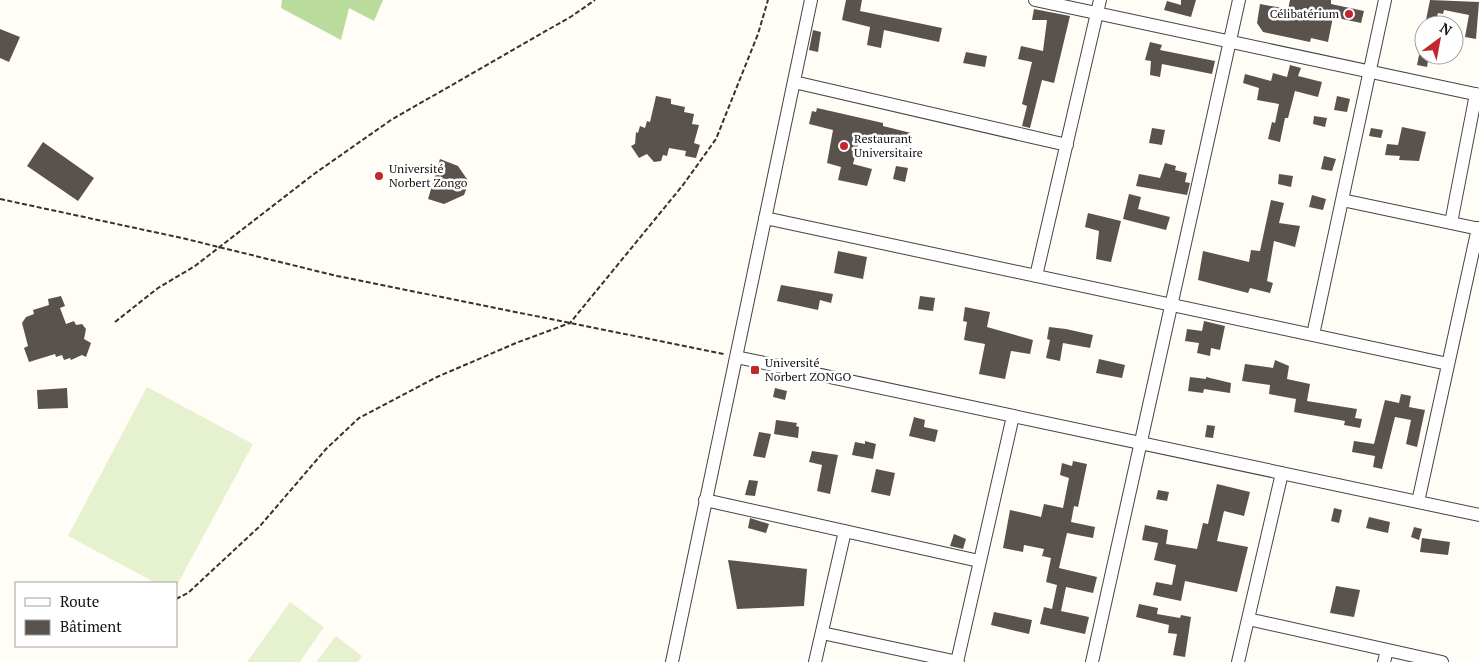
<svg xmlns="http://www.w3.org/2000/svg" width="1479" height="662" font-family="'PT Serif',serif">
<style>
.forest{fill:#b9dc9c}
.pitch{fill:#e6f2cf}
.building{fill:#5a524d}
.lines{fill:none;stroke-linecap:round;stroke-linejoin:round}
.minor-casing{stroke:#444;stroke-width:14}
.path{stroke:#333;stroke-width:2;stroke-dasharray:5 2.5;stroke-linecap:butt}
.minor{stroke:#fff;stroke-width:12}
.poi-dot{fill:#c4262e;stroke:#fff;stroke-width:2}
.labels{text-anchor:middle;stroke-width:5;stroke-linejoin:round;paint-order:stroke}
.poi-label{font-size:12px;fill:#111;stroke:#fff;text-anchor:start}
</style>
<rect width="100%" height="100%" fill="#fffdf5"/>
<path class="forest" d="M282,0H383L374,21L349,8L341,40L281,8Z"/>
<path class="pitch" d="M147,387L253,444L176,587V583H156L68,536Z
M290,602L324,627L300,662H247Z
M336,636L362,656L358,662H316Z"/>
<path class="building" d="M846,0H862L860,11L942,28L939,42L884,30L881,48L867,45L870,27L842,20Z
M1181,0H1196L1191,17L1164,10L1167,1L1181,5Z
M1290,0H1331V4L1364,11L1361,23L1333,17L1328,42L1311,38L1310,42L1263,32L1257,23L1260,4L1288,9Z
M1430,0L1479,2L1476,39L1465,37L1469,15L1444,10L1443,14L1438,13L1435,25H1425Z
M1034,9L1070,16L1054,83L1042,80L1030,128L1022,126L1027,106L1022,104L1032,62L1018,59L1021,46L1043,51L1047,20H1032Z
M0,29L20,37L9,62L0,58Z
M813,30L821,32L818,52L809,50Z
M1150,42L1162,45L1160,50L1215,61L1212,74L1162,64L1160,77L1150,75L1151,61L1145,60Z
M966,52L987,56L985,67L963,63Z
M1419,55H1429L1427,67L1417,65Z
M1290,65L1301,68L1298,76L1322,82L1318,97L1295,91L1288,118H1285L1280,142L1268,139L1272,122L1275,123L1279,104L1257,100L1259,88L1243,83L1245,74L1271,81L1273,73L1287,77Z
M656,96L671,99V104L685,107L684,112L694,114L692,124L699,125L694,143L700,145L696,158L685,156L686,151L669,148L667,156L663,155L661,161L654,162L647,154L639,158L631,146L635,144L636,132L638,133L640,126L645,128L647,121L650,122Z
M1337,96L1350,99L1347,112L1334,110Z
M817,108L883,123V126L911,133L908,146L861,135L853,164L872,169L867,186L838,180L841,167L827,163L833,130L809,124L812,111L816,112Z
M1314,116L1327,118L1325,127L1313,124Z
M1402,127L1426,132L1419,161L1399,160L1400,156L1385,155L1387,144L1398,145Z
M1152,128L1165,130L1162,145L1149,143Z
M1371,128L1383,130L1381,138L1369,136Z
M43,142L94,178L78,201L27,166Z
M1324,156L1336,159L1332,171L1321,169Z
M440,159L458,166L469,182L464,195L444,204L428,199Z
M1165,163L1176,166L1175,170L1187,173L1185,182L1190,183L1187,195L1136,186L1139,174L1160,178Z
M896,166L908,168L905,182L893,179Z
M1279,174L1293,176L1291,187L1278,184Z
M1129,194L1141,197L1138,209L1170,217L1166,230L1123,219Z
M1312,195L1326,199L1323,210L1309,207Z
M1271,200L1284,203L1279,223L1300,226L1295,247L1274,241L1267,281L1273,283L1270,293L1250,288L1248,293L1198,280L1203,251L1249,262L1251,250L1260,251Z
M1088,213L1121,221L1111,262L1096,259L1099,231L1085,227Z
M838,251L867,257L863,279L834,273Z
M781,285L833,294L831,303L820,300L818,310L777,301Z
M61,296L65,306L60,308L66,324L74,321L76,325L82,324L86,329L84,339L91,343L86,357L82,355L71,360L70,358L64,360L62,355L56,357L55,354L29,362L24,348L28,346L22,323L26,317L34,314L33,310L49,305L48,299Z
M920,296L935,298L933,311L918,309Z
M965,307L990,312L987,327L1033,340L1030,354L1011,351L1005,379L979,374L985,344L964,340L967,322L963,321Z
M1204,321L1225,326L1220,350L1211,348L1210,356L1197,353L1199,343L1185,341L1187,329L1202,331Z
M1049,327L1066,329L1093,335L1090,348L1063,343L1060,361L1046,358L1050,340L1047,339Z
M1099,359L1125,365L1122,378L1096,373Z
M1275,360L1289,366L1287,379L1310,384L1307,401L1357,409L1355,418L1362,419L1360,428L1344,425L1345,421L1294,412L1296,399L1269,394L1270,385L1242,381L1245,364L1273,368Z
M1190,377L1206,379V377L1231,383L1230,393L1204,389L1203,393L1188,391Z
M67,388L68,408L38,409L37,390Z
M775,388L787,391L785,400L773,397Z
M1401,394L1411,396L1409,407L1425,410L1417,447L1406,444L1411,420L1395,417L1382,469L1373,467L1375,456L1352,452L1354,441L1374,444L1385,400L1399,403Z
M914,417L925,420L924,427L938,430L935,442L909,436Z
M776,420L797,423L796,426L799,427L798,438L774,434Z
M1207,425L1215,426L1213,438L1205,437Z
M759,432L771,434L765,458L753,456Z
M865,441L876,444L873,459L852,455L855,442L865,444Z
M812,451L838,455L830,494L817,491L822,465L809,462Z
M1073,461L1087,464L1078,507L1074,506L1071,522L1095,527L1093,538L1067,533L1059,568L1097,577L1093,593L1066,587L1061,611L1089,617L1085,634L1040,624L1044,607L1052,609L1057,585L1046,582L1051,558L1042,556L1044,549L1024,545L1023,552L1003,548L1010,510L1041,517L1044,504L1063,508L1069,478L1060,475L1062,463L1072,466Z
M876,469L895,473L890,496L871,492Z
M749,480L758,481L755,496L745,495Z
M1217,484L1250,492L1244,516L1224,511L1217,541L1248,547L1237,592L1185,581L1181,601L1153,595L1156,582L1172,585L1176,565L1154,560L1158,543L1142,540L1145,525L1168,530L1166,544L1197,549L1203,523L1208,524Z
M1158,490L1169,492L1167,501L1156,499Z
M1334,508L1342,510L1339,523L1331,521Z
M1369,517L1390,522L1388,533L1366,528Z
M750,518L769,524L766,533L748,528Z
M1414,527L1422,529L1419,540L1411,537Z
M954,534L966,539L963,549L950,546Z
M1422,538L1450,542L1448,555L1420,552Z
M728,560L807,569L804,606L737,609Z
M1336,586L1360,590L1354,617L1330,613Z
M1139,604L1158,608L1157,614L1180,618L1181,615L1191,617L1185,657L1173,655L1177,634L1168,633L1169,625L1136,617Z
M994,612L1032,620L1029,634L991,625Z"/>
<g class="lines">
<defs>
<path id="minor" d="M1035,0L1479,95
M794,82L1067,145
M1342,200L1479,229
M765,218L1448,364
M1451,223L1476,94
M1036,276L1100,0
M1313,335L1385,0
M736,357L1479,515
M705,500L979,561
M1418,502L1478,228
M1248,619L1442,662
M822,633L958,662
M672,662L811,0
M815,662L845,531
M957,662L1013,416
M1092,662L1239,0
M1238,662L1282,473
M1384,662L1387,650"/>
</defs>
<use href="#minor" class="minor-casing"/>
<path class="path" d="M0,199L182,238L337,276L724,354
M115,322L158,288L195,266L314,174L391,120L572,16L595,0
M176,599L188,593L260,526L326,449L359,418L437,377L516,343L570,323L683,185L716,139L758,34L768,0"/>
<use href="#minor" class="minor"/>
</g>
<g class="poi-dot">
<circle cx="1349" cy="14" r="5"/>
<circle cx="844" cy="146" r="5"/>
<circle cx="379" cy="176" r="5"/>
<rect x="750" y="365" width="10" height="10" rx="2.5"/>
</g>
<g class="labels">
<g class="poi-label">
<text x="1339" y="18" text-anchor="end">Célibatérium</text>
<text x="854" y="143">Restaurant<tspan x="854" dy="14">Universitaire</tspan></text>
<text x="389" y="173">Université<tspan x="389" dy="14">Norbert Zongo</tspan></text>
<text x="765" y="367">Université<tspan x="765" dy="14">Norbert ZONGO</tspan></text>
</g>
</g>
<rect x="15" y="582" width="162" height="65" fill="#ffffff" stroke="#a0a0a0"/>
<rect x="25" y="598" width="25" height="8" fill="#ffffff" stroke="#a0a0a0"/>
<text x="60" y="607" font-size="15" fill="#111111">Route</text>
<rect x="25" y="620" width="25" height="15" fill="#5a524d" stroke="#a0a0a0"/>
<text x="60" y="632" font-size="15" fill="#111111">Bâtiment</text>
<g transform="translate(1439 40) rotate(32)"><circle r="24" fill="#ffffff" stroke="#a0a0a0"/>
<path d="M0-4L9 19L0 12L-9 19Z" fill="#c4262e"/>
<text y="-8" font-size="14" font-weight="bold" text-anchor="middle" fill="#111111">N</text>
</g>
</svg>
